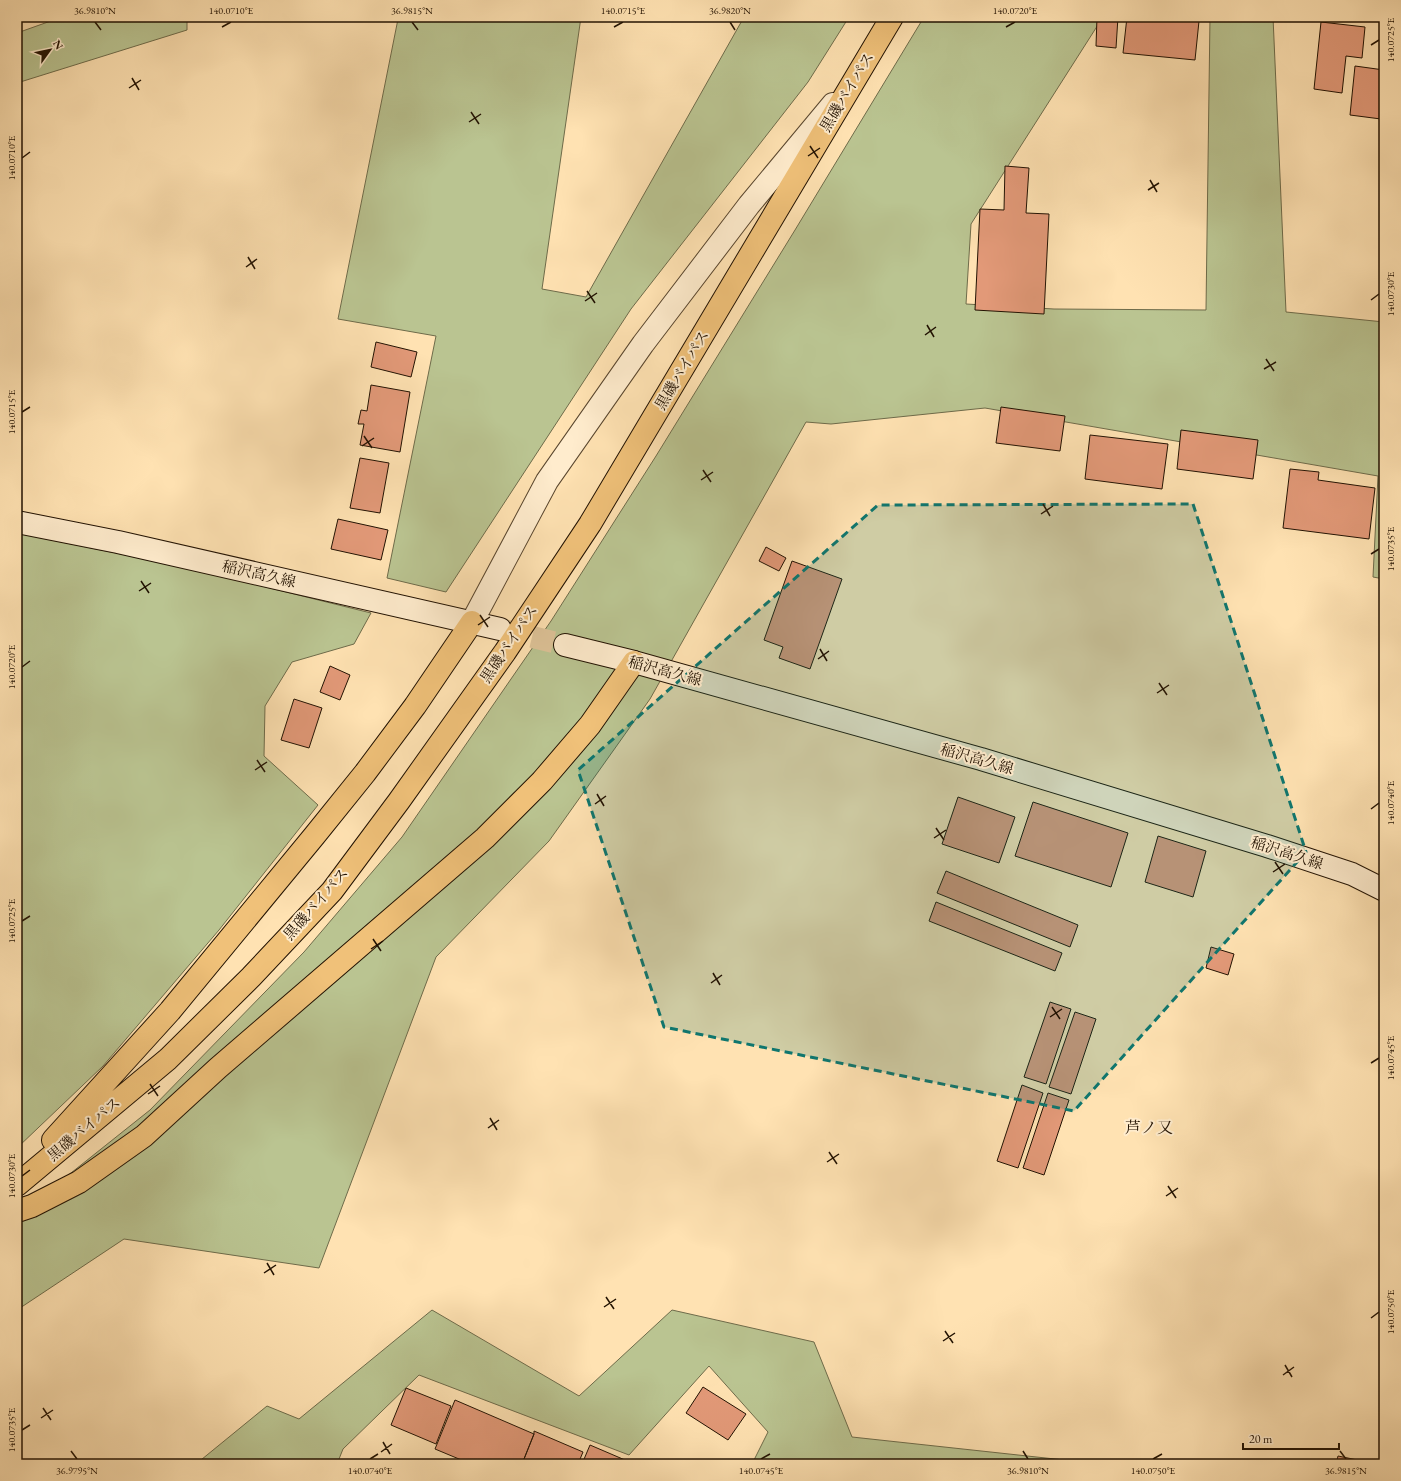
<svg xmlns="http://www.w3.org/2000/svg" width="1401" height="1481" font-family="'EB Garamond','Noto Serif JP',serif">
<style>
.green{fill:#bac491;stroke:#6e6b4a}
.building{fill:#e29978;stroke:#221202}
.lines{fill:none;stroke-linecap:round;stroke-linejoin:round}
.secondary-tunnel{stroke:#dec398;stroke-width:22;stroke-dasharray:22 11;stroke-linecap:butt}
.minor-casing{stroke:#59462e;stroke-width:24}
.secondary-casing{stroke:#221202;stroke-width:24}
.trunk-casing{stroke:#221202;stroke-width:24}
.minor{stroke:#ffeccd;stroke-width:22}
.secondary{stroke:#ffeccd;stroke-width:22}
.trunk{stroke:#f0c179;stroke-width:22}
.marked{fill:#0f766e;fill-opacity:0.2;stroke:#0f766e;stroke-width:3;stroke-dasharray:8 5;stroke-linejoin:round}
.ticks{fill:none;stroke:#221202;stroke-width:1.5}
.labels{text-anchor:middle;stroke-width:4;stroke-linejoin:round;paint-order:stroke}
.street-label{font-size:15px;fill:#221202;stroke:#ffeccd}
.neighbourhood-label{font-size:16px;fill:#221202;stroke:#ffeccd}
.neatline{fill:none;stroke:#221202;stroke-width:1.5}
.ticks-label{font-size:10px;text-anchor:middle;fill:#221202}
</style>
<rect width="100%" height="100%" fill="#ffe2b2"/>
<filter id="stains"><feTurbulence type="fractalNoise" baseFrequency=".005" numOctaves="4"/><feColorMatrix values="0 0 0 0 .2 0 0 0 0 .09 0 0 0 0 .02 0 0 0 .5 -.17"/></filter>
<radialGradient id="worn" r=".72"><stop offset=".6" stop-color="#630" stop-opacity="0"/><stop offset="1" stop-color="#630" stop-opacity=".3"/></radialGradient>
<path class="green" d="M62,17H187V30L17,83V33Z
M403,17H581L542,289L586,297L744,17H849L808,82L631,309L446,592L387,578L436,336L338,319L398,19Z
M924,17H1103L971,224L966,304L1054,309L1206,310L1210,17H1273L1286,312L1384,322V579L1373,577L1378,476L985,408L831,424L806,422L650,699L549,841L436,957L319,1268L124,1239L17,1310V1216L150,1110L304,952L402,837L551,621L656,456L795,230Z
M17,533L185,567L371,613L354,644L292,662L265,706L264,756L318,805L219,930L103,1066L17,1148Z
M432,1310L579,1396L672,1310L814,1342L852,1437L1101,1464H752L768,1432L709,1366L629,1455L419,1375L343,1449L337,1464H196L267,1406L299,1419Z"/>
<path class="building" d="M1097,17H1118L1116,48L1096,46Z
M1127,17H1157L1199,21L1195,60L1123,53Z
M1321,22L1365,27L1362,58L1346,56L1342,93L1314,89Z
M1355,66L1384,70V128L1380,127L1381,119L1350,115Z
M1005,166L1029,168L1026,213L1049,214L1044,314L975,310L980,209L1004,210Z
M376,342L417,352L411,377L371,367Z
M371,385L410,392L400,452L360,445L364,424H358L361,410L367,411Z
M1001,407L1065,416L1060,451L996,443Z
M1181,430L1258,440L1253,479L1177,469Z
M1090,435L1168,444L1162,489L1085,479Z
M360,458L389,463L380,513L350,508Z
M1290,469L1319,472L1318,480L1375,488L1369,539L1283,528Z
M338,519L388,530L381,560L331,549Z
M766,547L786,558L779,571L759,561Z
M792,561L842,579L810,669L779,658L783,647L764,640Z
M330,666L350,675L340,700L320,692Z
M294,699L322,708L309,748L281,740Z
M958,797L1015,817L999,863L942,844Z
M1033,802L1128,833L1111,887L1015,856Z
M1158,836L1206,851L1193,897L1145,882Z
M946,871L1078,925L1070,947L937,893Z
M936,902L1062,953L1055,971L929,921Z
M1211,947L1234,954L1228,975L1206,968Z
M1050,1002L1071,1009L1046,1084L1024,1077Z
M1075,1012L1096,1019L1071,1094L1049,1087Z
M1022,1085L1043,1093L1018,1168L997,1161Z
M1048,1093L1069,1100L1044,1175L1023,1168Z
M703,1387L746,1414L728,1440L686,1413Z
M406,1388L451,1406L436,1444L391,1425Z
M455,1400L534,1434L522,1464H471L435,1449Z
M534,1431L583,1452L578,1464H522L534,1434Z
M590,1445L632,1463V1464H582Z
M1338,1456L1377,1464H1336Z"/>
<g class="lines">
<path class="secondary-tunnel" d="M500,629L565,645"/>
<defs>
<path id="minor" d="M472,622L547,481L643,344L749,205L833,104"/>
<path id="secondary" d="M17,522L118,542L500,629
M565,645L634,662L981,759L1267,846L1352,874L1384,890"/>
<path id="trunk" d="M53,1140L170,1011L315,835L365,773L415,706L472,622
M17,1185L168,1059L251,977L332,891L399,801L505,652L590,524L892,17
M17,1211L32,1206L79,1182L144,1136L218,1068L485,838L542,781L590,725L634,662"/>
</defs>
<use href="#minor" class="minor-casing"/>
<use href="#secondary" class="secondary-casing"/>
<use href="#trunk" class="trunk-casing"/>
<use href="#minor" class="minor"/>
<use href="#secondary" class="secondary"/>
<use href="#trunk" class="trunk"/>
</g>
<path class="marked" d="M1193,504L1306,852L1074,1111L664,1027L578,770L878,505Z"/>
<path class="ticks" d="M95,22L101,30M412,22L418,30M730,22L735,30M222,27L231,22M614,27L623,22M1006,27L1015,22M1371,45L1379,40M132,78L139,90M129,88L141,80M471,112L479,124M469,122L481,114M810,146L818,158M808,156L820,148M22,158L30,152M1150,180L1157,192M1148,190L1159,183M248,257L255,269M246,267L257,259M587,291L595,303M1371,300L1379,294M585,301L597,293M927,325L934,337M925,335L936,327M1266,359L1274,371M1264,369L1276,362M22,412L30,407M364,436L372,448M362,446L374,438M703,470L711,482M701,480L713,472M1043,504L1050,516M1041,514L1053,506M1371,554L1379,549M141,581L149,593M139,591L151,583M480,615L488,627M478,625L490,617M820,649L827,661M818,659L829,651M22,667L30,661M1159,683L1167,695M1157,693L1169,685M257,760L265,772M255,770L267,762M597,794L604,806M595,804L606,796M1371,809L1379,803M936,828L944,840M934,838L946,830M1275,862L1283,874M1273,872L1285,864M22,921L30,916M373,939L381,951M371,949L383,941M713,973L720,985M711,983L722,975M1052,1007L1060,1019M1050,1017L1062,1009M1371,1063L1379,1058M150,1084L158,1096M148,1094L160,1086M490,1118L497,1130M488,1128L499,1120M829,1152L837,1164M827,1162L839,1154M22,1176L30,1170M1168,1186L1176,1198M1166,1196L1178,1188M267,1263L274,1275M264,1273L276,1265M606,1297L614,1309M604,1307L616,1299M1371,1318L1379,1312M945,1331L953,1343M943,1341L955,1333M1285,1365L1292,1377M1283,1375L1294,1367M43,1408L51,1420M41,1418L53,1410M22,1430L30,1425M383,1442L390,1454M71,1451L77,1459M1023,1451L1028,1459M1340,1451L1346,1459M381,1452L392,1444M370,1459L378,1454M761,1459L770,1454M1153,1459L1162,1454"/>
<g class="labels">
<g class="street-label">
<text transform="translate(847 92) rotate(-59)" y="5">黒磯バイパス</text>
<text transform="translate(682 370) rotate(-59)" y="5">黒磯バイパス</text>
<text transform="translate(259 574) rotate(13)" y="5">稲沢高久線</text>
<text transform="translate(509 644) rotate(-56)" y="5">黒磯バイパス</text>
<text transform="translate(665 671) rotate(15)" y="5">稲沢高久線</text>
<text transform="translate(977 759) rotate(16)" y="5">稲沢高久線</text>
<text transform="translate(1287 853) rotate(18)" y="5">稲沢高久線</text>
<text transform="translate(316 904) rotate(-49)" y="5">黒磯バイパス</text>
<text transform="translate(84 1129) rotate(-40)" y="5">黒磯バイパス</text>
</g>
<g class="neighbourhood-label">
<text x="1149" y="1133">芦ノ又</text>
</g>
</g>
<rect width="1401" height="1481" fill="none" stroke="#ffe2b2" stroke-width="44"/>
<g transform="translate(50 50) rotate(57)" stroke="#ffeccd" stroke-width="3" paint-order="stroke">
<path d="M0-3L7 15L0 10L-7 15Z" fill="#221202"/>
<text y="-6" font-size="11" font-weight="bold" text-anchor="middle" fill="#221202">N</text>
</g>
<path d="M1243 1443v6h96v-6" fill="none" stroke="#221202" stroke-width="2"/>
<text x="1249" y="1443" font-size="12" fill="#221202" stroke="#ffeccd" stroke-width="3" paint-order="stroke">20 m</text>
<rect x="22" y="22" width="1357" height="1437" class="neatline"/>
<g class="ticks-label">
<text x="95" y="14">36.9810°N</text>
<text x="231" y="14">140.0710°E</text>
<text x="412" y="14">36.9815°N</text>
<text x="623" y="14">140.0715°E</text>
<text x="730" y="14">36.9820°N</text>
<text x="1015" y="14">140.0720°E</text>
<text transform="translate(1390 40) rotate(-90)" y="4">140.0725°E</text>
<text transform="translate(11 158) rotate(-90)" y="4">140.0710°E</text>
<text transform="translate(1390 294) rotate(-90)" y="4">140.0730°E</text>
<text transform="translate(11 412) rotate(-90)" y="4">140.0715°E</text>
<text transform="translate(1390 549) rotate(-90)" y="4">140.0735°E</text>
<text transform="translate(11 667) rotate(-90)" y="4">140.0720°E</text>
<text transform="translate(1390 803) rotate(-90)" y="4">140.0740°E</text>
<text transform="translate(11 921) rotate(-90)" y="4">140.0725°E</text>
<text transform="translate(1390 1058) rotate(-90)" y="4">140.0745°E</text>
<text transform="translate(11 1176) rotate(-90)" y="4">140.0730°E</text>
<text transform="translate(1390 1312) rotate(-90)" y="4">140.0750°E</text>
<text transform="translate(11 1430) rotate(-90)" y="4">140.0735°E</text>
<text x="77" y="1474">36.9795°N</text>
<text x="370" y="1474">140.0740°E</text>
<text x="761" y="1474">140.0745°E</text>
<text x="1028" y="1474">36.9810°N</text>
<text x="1153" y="1474">140.0750°E</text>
<text x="1346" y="1474">36.9815°N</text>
</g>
<rect width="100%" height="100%" filter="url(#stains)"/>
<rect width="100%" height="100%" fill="url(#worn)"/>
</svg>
